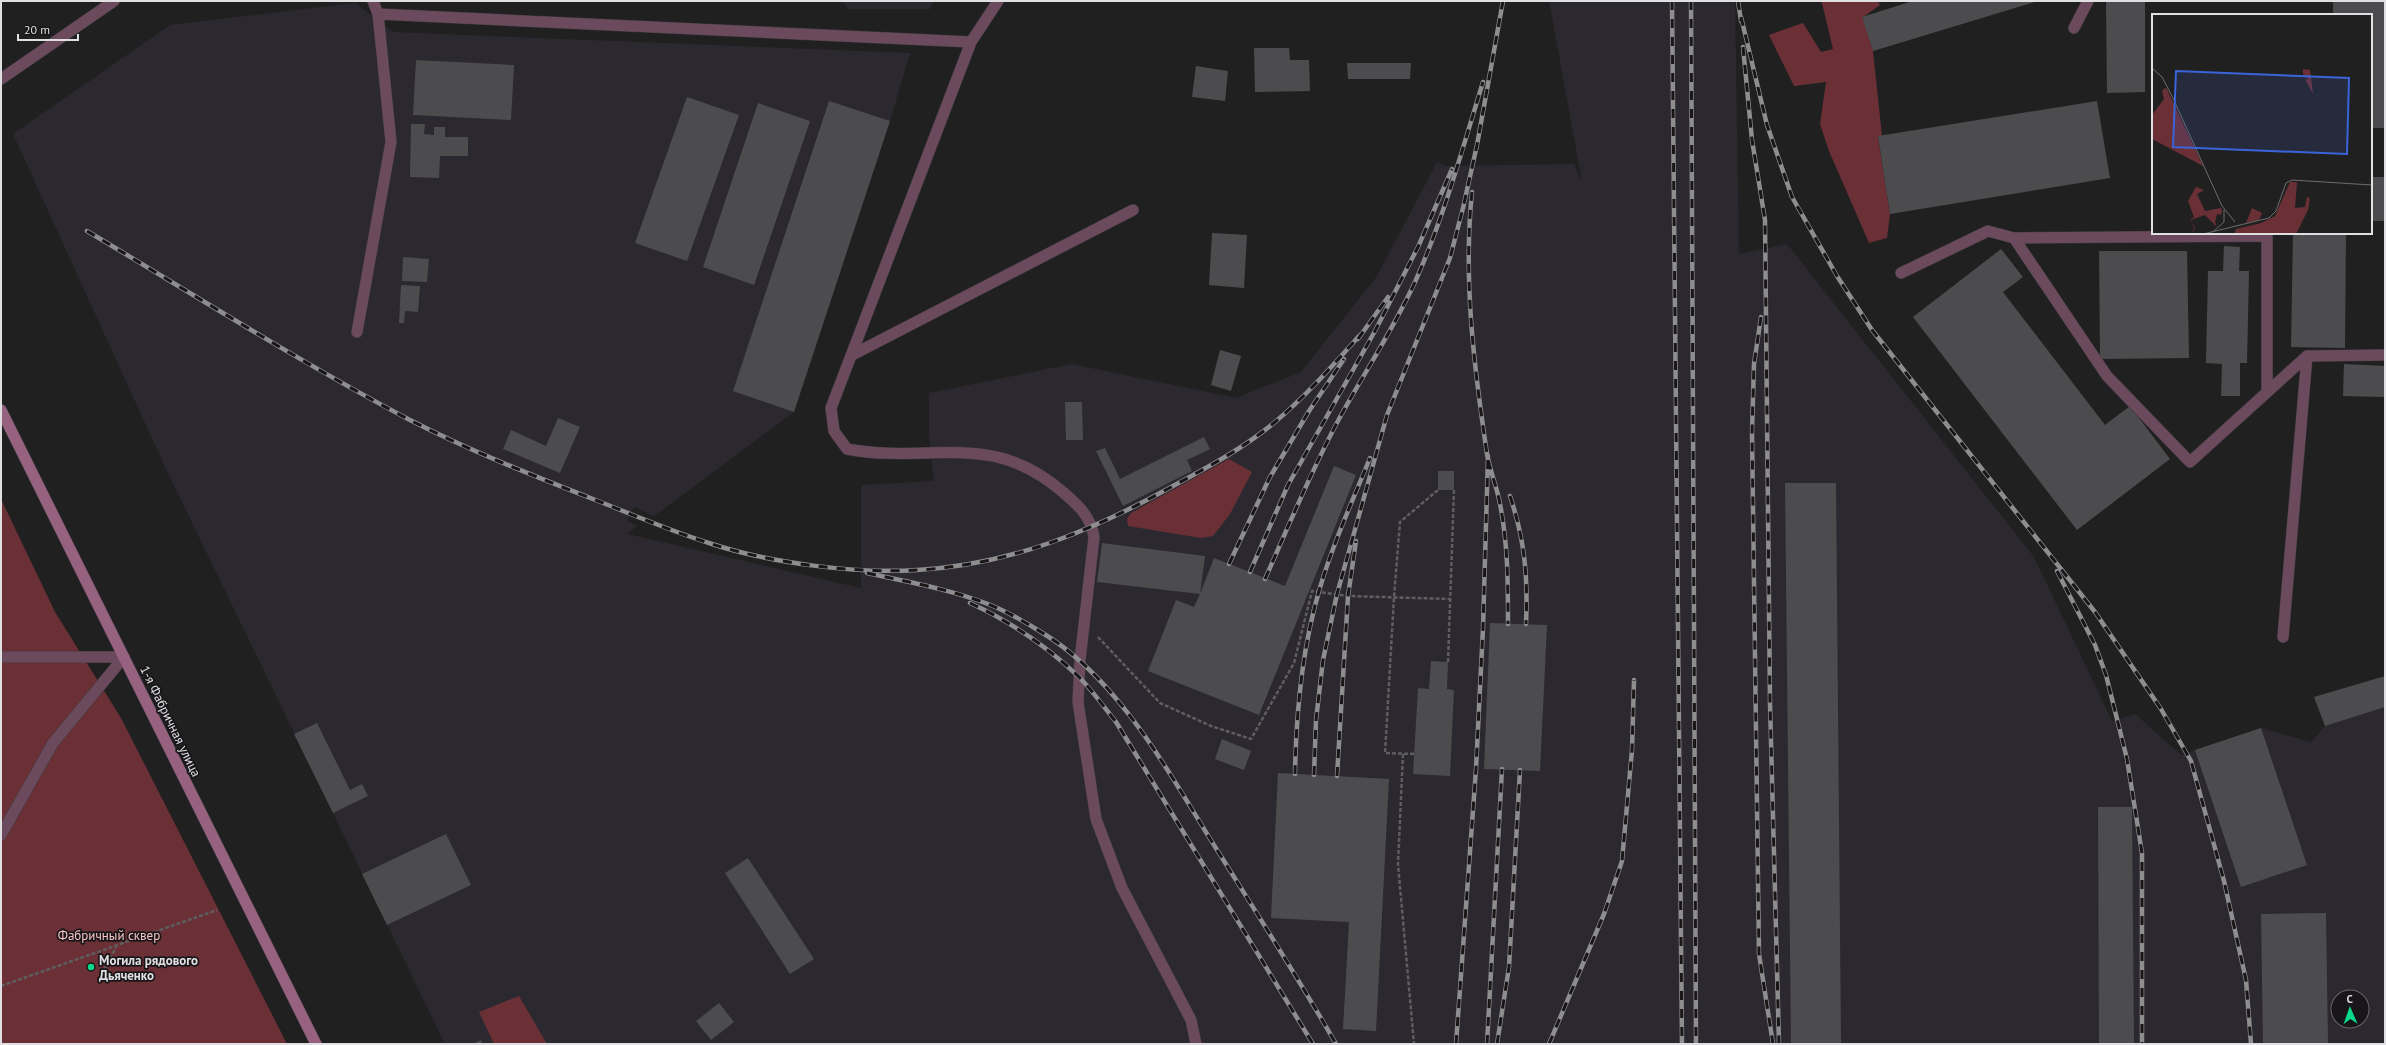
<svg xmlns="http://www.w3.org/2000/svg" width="2386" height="1045" font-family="'PT Sans',sans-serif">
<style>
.built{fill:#2c282f;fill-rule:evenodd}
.green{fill:#6a3036}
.building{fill:#4c4c4e}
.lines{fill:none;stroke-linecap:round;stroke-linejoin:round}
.service-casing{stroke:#3c3b3c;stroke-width:12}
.minor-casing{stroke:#3c3b3c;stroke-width:12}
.secondary-casing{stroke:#3c3b3c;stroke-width:12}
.path{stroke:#5f5e5f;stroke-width:2.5;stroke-dasharray:4 2;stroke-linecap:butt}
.service{stroke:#6c4a5d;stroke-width:11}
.minor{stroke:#6c4a5d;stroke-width:11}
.secondary{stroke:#976180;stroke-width:11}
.rail-casing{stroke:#8e8d8f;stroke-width:4.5}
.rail{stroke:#181618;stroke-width:3;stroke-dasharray:9;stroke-linecap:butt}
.poi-dot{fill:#0ad98b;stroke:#181618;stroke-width:1.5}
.labels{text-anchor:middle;stroke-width:3.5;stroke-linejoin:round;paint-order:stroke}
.street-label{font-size:13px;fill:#e0dfe1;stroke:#181618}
.park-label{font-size:13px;fill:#f8c3c5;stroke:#181618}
.poi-label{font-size:13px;font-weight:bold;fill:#e0dfe1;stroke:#181618;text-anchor:start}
.inset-road{fill:none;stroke:#6d6c6e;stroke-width:1}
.view{fill:#3a64d9;fill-opacity:0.15;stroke:#3a64d9;stroke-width:2}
.inset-edge{fill:none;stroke:#e0dfe1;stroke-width:2}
</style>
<rect width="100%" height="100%" fill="#212021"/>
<path class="built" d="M843,1H934L930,9H848Z
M1549,1H1735L1739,254L1787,244L2034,557L2112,721L2135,714L2181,755L2261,728L2311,742L2325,726L2385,686V1044H445L166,469L13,134L170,25L355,3L393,32L910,53L890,121L794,412L654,516L634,507L627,521L637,526L627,534L861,588V485L934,481L929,435V393L1072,364L1236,398L1301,372L1377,276L1437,162L1444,166L1574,164L1582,182ZM2338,997H2362V1021H2338Z"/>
<path class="green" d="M1820,1H1878L1880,5L1863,17L1873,51L1882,136L1878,137L1890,214L1887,238L1869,243L1829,151L1820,124L1826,82L1794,86L1769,35L1803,23L1821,52L1833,49L1822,3Z
M1229,459L1252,472L1230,514L1213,536L1201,538L1128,526L1127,519L1131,513Z
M1,499L55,612L121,718L287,1044H1Z
M519,996L547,1044H494L479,1012Z"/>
<path class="building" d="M1913,1H2038L1873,51L1862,17Z
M2106,1H2145V92L2107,93Z
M2333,1H2385V128H2371V15H2333Z
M1254,48H1289L1290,60H1309L1310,91L1255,92Z
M416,60L514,65L511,120L413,115Z
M1347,63H1411L1410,79H1348Z
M1196,66L1228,71L1225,101L1192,97Z
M687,97L739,115L687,261L635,243Z
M829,101L890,121L794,412L733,391Z
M2097,101L2110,178L1890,214L1878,136Z
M758,103L810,121L754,285L703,267Z
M411,124H425L424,134L434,135V127H445V137H468V156H440L439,178L410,177Z
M2371,177H2385V221H2371Z
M1212,233L1247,235L1244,288L1209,285Z
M2293,233H2346L2345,348L2291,347Z
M2224,246L2240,247L2239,271H2249L2247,363H2240V396H2221L2222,364L2206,363L2208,271H2223Z
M2001,249L2023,277L2003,292L2105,425L2130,406L2170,459L2077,530L1913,317Z
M2099,251H2187L2189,358L2100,359Z
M403,257L429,259L427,282L402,281Z
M401,285L420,286L418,312L405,311L404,323H399Z
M1220,350L1241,356L1231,391L1211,385Z
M2344,364L2385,366V397L2343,396Z
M1065,402H1082L1083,440H1066Z
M558,418L580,427L560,473L503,449L511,430L546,446Z
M1204,437L1210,449L1187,460L1192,471L1123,506L1096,451L1105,448L1120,479Z
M1334,466L1356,475L1259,715L1148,671L1176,600L1194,607L1200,594L1097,582L1102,543L1205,556L1200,594L1214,558L1285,586Z
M1438,471H1454V490H1438Z
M1785,483H1836L1841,1044H1791Z
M1490,623L1547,625L1540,771L1484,769Z
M1431,661L1448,662L1447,689L1454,690L1450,776L1413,774L1418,688L1429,689Z
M2385,676V707L2325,726L2314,697Z
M317,723L350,790L362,784L368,796L333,813L294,734Z
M2261,728L2307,865L2241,887L2195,750Z
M1222,739L1251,751L1244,770L1215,759Z
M1278,773L1389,779L1376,1031L1343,1029L1349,922L1271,918Z
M2098,807H2132L2134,1044H2099Z
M446,834L471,885L387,925L362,874Z
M748,858L814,959L790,974L725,873Z
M2326,913L2328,1044H2263L2261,914Z
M719,1003L734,1022L711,1040L696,1021Z
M481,1040L482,1044H473Z"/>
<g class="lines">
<defs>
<path id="service" d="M378,14L971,42L831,408L834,431L847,449C931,465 990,428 1064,493C1079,506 1091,517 1094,537L1080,660L1078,702L1096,819L1122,888L1191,1020L1196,1044
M2074,28L2088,1
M971,42L998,1
M2014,238L2107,376L2190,462L2307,356L2385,355
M1901,273L1988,231L2014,238L2267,236V392
M357,332L391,142L378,14L373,1
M852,355L1133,210
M2283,637L2307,356"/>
<path id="minor" d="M1,79L114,1
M1,657H124
M1,835L53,743L124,657"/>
<path id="secondary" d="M1,410L316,1044"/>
</defs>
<use href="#service" class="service-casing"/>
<use href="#minor" class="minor-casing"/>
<use href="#secondary" class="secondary-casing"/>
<path class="path" d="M1098,637L1160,703L1211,726L1251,739L1294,663L1312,591L1348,596L1450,599
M1448,662L1454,490
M1403,754L1398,864L1414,1044
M1414,754L1385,753L1394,597L1400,522L1438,490
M102,975L116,947
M1,986L217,910"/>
<use href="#service" class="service"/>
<use href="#minor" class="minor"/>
<use href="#secondary" class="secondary"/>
<defs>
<path id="rail" d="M1672,1L1682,1044
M1691,1L1696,1044
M1738,1L1741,21
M1741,17L1767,125L1792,197L1837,276L1872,330L2095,612L2161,709L2191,761L2224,881L2246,980L2251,1044
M1743,47L1752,140L1765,220L1770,703L1779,1044
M1472,192C1463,279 1474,367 1487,454C1490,471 1497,487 1500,504C1508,544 1508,584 1508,624
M87,231C193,294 298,361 408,419C470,451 534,476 598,501C636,516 673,532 712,544C770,563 856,574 917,570C1010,565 1092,531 1173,486C1208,467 1244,448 1275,422C1306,396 1333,365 1360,335
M1761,317L1754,364L1752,432L1759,954L1773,1044
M1358,339L1388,297
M1510,496C1525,541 1528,577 1526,624
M1229,564L1270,477L1309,411L1344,359
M2057,571L2095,645L2106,675L2127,759L2142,853V1044
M1250,572L1288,485L1375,331L1418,247L1452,169
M867,573C908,582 949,589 988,604C1006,611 1025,622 1041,632C1120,679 1171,777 1219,853C1259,917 1299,979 1336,1044
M1265,579C1289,525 1311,471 1339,419C1364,373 1393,330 1415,282C1444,217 1462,150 1483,82
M970,603C1009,621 1048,647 1079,677C1092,690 1104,707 1116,722L1313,1044
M1295,774C1296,715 1302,649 1319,591C1332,546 1352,502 1370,458
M1314,775L1316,720L1323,660L1337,594L1387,415L1450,258L1463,208L1477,145L1503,1
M1337,776L1348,596L1356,541
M1456,1044L1476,769L1483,628L1488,456
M1487,1044L1502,769
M1497,1044L1509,967L1520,770
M1549,1044L1604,914L1622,861L1632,750L1634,680"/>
</defs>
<use href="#rail" class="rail-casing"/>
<use href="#rail" class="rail"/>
</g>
<circle class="poi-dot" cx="91" cy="967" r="4"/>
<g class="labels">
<g class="street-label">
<text transform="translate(171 721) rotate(64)" y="5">1-я Фабричная улица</text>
</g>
<g class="park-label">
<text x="109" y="940">Фабричный сквер</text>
</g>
<g class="poi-label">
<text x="99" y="965">Могила рядового<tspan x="99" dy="15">Дьяченко</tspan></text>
</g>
</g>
<g transform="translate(2152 14)">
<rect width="220" height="220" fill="#212021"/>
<path d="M151,55L158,56L161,80L153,65L157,66L151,60ZM13,74L15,75L51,152L0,125V101L12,85L10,77ZM138,168H145L143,194L153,193L155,183L158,184L156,196L144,220H82L84,215L109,209L123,202ZM44,173L52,176L45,180L53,197L69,194L70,196L69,201L65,200L63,208L65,213L53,201L41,205L39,208L43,213L40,220L42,213L39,208V206L42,203L36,187ZM100,194L110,199L107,206L94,209Z" fill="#6a3036"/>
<path class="inset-road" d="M0,54L10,63L20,82L70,192L83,208M62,217L72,208V196M51,220L117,204L124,197L134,169L140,166L220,171"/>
<path class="view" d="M24,57L197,64L195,140L21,133Z"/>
<rect width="220" height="220" class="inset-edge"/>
</g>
<rect width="2386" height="1045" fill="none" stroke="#e0dfe1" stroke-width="4"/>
<g transform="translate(2350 1009) rotate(358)"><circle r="19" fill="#181618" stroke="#686668"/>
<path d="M0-3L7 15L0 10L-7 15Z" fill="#0ad98b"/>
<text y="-6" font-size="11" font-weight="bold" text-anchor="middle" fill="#e0dfe1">С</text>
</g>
<path d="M18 34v6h60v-6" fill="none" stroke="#e0dfe1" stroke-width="2"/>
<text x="24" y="34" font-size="12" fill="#e0dfe1" stroke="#181618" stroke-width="3" paint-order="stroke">20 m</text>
</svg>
